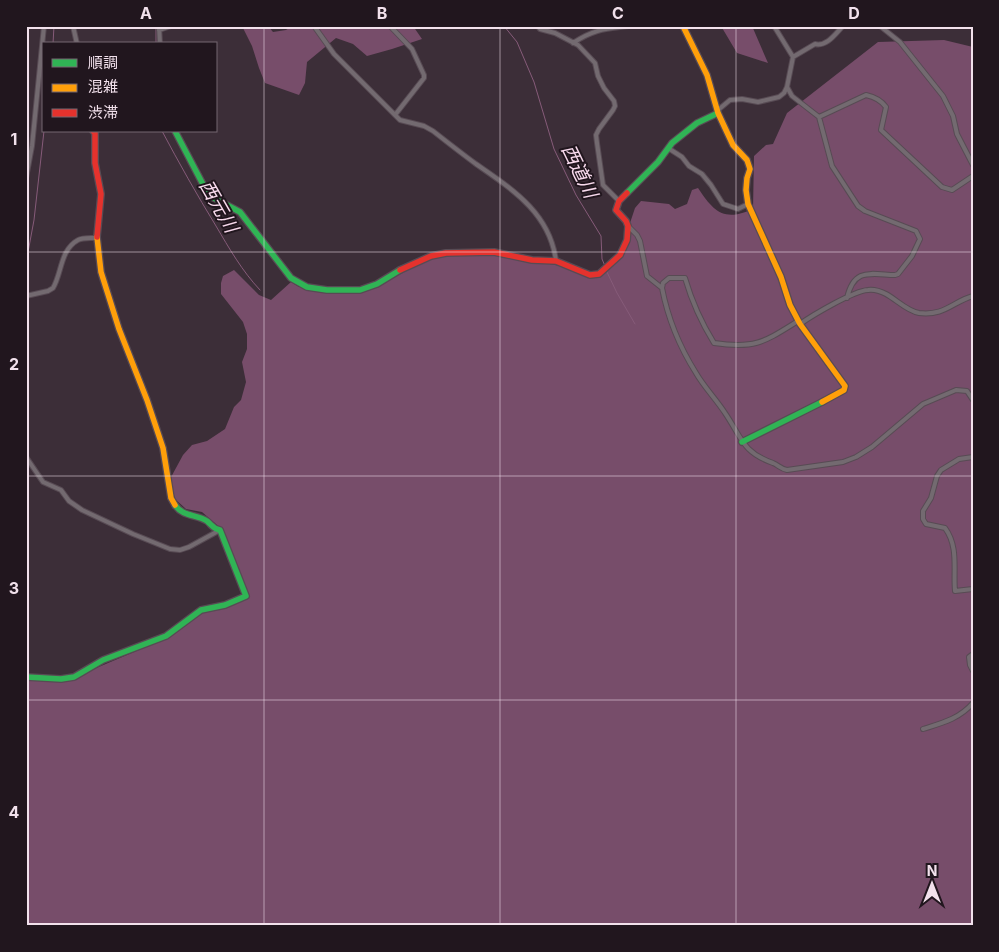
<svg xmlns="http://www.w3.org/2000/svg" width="999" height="952" font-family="Inter,'Noto Sans JP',sans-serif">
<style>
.forest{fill:#774d6a}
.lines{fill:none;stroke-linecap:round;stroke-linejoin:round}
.stream{stroke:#865b79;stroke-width:1}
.street-casing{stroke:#584b54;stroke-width:6}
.fast-casing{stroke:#584b54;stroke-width:8}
.slow-casing{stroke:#584b54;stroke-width:8}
.jam-casing{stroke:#584b54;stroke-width:8}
.street{stroke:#736a70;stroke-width:4}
.fast{stroke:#30b455;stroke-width:5.5}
.slow{stroke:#ff9f0a;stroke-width:5.5}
.jam{stroke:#e5322d;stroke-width:5.5}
.grid{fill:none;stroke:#f2e1ec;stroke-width:1;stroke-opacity:0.55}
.labels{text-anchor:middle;stroke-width:4;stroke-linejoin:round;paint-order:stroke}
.water-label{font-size:19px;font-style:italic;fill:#f8daed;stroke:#21161e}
.neatline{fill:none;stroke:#f2e1ec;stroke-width:2}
.grid-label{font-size:16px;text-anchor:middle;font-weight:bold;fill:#f2e1ec}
</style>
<rect width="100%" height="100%" fill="#3c2e38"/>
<path class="forest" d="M242,26H268L273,32L286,30L292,26H413L422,39L392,49L367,56L353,44L336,38L307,62L305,83L299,95L265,83L259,68L252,46Z
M721,26H752L768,63L737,53Z
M944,40L973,47V926H26V679L68,680L167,638L203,611L245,599L223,530L202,512L186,509L175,499L170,479L183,455L192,445L207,441L225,429L234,407L241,400L246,382L242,362L247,349V334L243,322L221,294V283L223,276L234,270L259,295L271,300L291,282L299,287L303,286L358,292L414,265L439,256L494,254L561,266L587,277L598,275L613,266L624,253L630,239L629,226L635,208L641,201L669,204L675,209L687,204L692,190L698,188C714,212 724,222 753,209L754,156L766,145L773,144L787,113L878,42Z"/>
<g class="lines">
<path class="stream" d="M156,26V44
M504,26L517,42L534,82L554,149L576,195L601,236L602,259L605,266
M53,44L54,26
M162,131C179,163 197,195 216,226C229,248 242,271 260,290
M26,263L34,220L44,131
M606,270L617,293L635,324"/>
<defs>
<path id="street" d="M73,26L77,44
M159,26L160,44
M314,26L334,54L400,120L424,126L433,131C447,142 461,153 476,164C512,189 550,213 556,261
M390,26L412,49L424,75V78L395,115
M538,26L540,29L555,33L578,45L595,63L598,76L604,88L614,101L615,106L613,110L599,129L596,135L597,143L603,185L619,201
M880,26L900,42L943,96L953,116L957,134L973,165
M159,30L171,26
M573,43C594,29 605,29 629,26
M793,57L815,44C827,47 836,33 843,26
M787,87L792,96L819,117L832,166L858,206L865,211L916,231L920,239L912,256L898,274L895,275C869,274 854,268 847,298
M718,110L730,100L742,99L758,102L779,97L784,93L787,87L793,57L774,26
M819,117L866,95C875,97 881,100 886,107L881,130L942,187L952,190L973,176
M668,148L682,157L689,166L702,174L711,185L723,204L738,209L748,204
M26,178L32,146L44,26
M628,226L637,235L640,241L647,276L662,288C668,319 679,346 696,373C704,387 716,399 725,413C742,438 742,452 773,463C778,465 781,469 787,470L843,462L856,457L872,447L923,404L956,390L967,391L973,400
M662,288L663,283L669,278H685C692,302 701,322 714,343C756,349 764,342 798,321
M26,296L48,291L53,288C62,273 60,250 78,240C83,237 92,238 97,238
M800,324C813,315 853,291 868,290C875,289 880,291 886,294C897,300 907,311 919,313C945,316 952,302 973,296
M26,457L43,482L61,490L69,501L82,510L133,534L170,549L180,550L189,547L220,530
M973,457L959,459L941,470L937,476L931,498L923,511V519L926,524L945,528C959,547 953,570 955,591L973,589
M973,654L969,657L970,665L973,671
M923,729C942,723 959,719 973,703"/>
<path id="fast" d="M175,131L207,192L214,198L240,212L291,278L307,287L327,290H360L377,284L400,270
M627,193L658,162L672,143L697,123L718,113
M742,442L822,402
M26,677L61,679L74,677L103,660L166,636L201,610L225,605L246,596L220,530C213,529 212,525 207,521C196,514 183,517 175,505"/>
<path id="slow" d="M683,26L707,75L718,113L733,145L747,160L750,169L747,178L746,190L748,204L781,277L790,305L800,324L845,386L844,390L822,402
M97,237L101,272L119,329L147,400L163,448L171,498L175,505"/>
<path id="jam" d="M93,131L95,133V163L101,194L97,237
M400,270L431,256L446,253L494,252L532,260L556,261L590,275L599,274L620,255L627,240L628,226L626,221L616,210L619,201L627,193"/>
</defs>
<use href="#street" class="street-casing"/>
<use href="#fast" class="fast-casing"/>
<use href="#slow" class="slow-casing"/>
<use href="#jam" class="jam-casing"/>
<use href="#street" class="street"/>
<use href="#fast" class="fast"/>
<use href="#slow" class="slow"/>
<use href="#jam" class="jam"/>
</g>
<path class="grid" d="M264,26V926M500,26V926M736,26V926M26,252H973M26,476H973M26,700H973"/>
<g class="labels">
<g class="water-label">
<text transform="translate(580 171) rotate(64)" y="7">西道川</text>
<text transform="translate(219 206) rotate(60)" y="7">西元川</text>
</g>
</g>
<rect width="999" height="952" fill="none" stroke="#21161e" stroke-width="55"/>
<rect x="42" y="42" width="175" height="90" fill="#21161e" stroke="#756770"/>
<rect x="52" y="59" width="25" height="8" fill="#30b455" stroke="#756770"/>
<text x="88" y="68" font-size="15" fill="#f2e1ec">順調</text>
<rect x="52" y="84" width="25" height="8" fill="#ff9f0a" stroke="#756770"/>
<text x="88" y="92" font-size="15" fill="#f2e1ec">混雑</text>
<rect x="52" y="109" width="25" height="8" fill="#e5322d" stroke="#756770"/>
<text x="88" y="118" font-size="15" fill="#f2e1ec">渋滞</text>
<g transform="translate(932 884)" stroke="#21161e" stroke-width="4" paint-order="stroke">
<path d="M0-4L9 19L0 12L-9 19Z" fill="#f2e1ec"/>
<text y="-8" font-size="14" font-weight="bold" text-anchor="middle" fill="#f2e1ec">N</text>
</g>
<rect x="28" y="28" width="944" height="896" class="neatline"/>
<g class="grid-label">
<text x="146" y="19">A</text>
<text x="382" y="19">B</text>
<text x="618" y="19">C</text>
<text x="854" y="19">D</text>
<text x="14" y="145">1</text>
<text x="14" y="370">2</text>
<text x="14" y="594">3</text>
<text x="14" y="818">4</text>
</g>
</svg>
